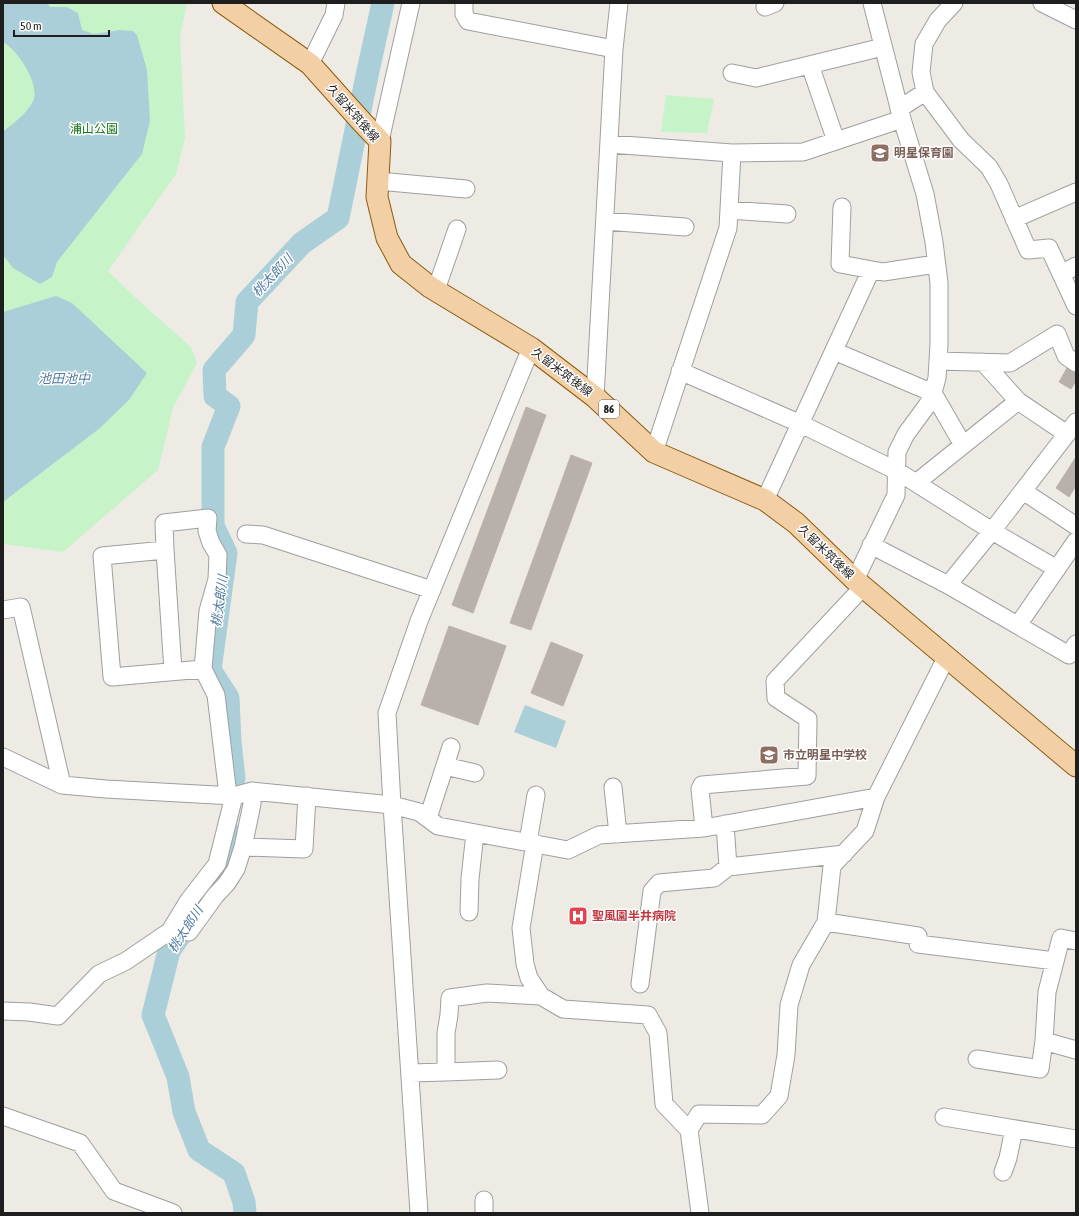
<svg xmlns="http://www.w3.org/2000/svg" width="1079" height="1216" font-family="'Asap Condensed','Noto Sans JP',sans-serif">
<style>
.park{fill:#c6f4c8}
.water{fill:#aacfd8}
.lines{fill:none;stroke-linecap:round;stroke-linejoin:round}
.river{stroke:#aacfd8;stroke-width:23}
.building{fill:#b7b0ab;stroke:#bfb2a9}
.minor-casing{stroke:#9f9f9f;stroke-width:19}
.major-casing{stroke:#8b5d0e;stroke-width:23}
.minor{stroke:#fff;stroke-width:17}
.major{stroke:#f3cfa6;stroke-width:21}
.labels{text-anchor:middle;stroke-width:3;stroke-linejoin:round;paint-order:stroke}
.shield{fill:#fff;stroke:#626262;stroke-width:1}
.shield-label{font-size:11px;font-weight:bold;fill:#1e1e1e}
.street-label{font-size:12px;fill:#1e1e1e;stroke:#fff}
.park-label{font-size:12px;fill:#16731a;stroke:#fff}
.education-label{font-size:12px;font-weight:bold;fill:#785e54;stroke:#fff;text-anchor:start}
.health-label{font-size:12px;font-weight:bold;fill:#be3a42;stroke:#fff;text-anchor:start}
.water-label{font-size:13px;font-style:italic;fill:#517a9e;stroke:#fff}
</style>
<rect width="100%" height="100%" fill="#eeebe5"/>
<path class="park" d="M3,3H187L180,36L185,138L176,174L108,271L138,300L191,347L197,363L173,408L158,470L63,552L3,544Z
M666,95L714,99L707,133L661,132Z"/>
<path class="water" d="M3,3H47L50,7H67L78,13L82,30L94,34L120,30L133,31L137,35L147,70L150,121L142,154L57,262L52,277L40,284L13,268L3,255V132C13,123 27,114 33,101C41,85 17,49 3,42Z
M56,296L72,303L147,373L129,400L100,428L3,502V312Z
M525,705L566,721L556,748L514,732Z"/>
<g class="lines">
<path class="river" d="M234,778L230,742L228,698L210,670L226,553L213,526V447L229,406L215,396L214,370L244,335L247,302L302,243L338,218L368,71L383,3
M231,835L224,870L169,951L153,1015L166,1047L178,1077L184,1112L199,1150L234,1173L244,1202L245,1213"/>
</g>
<path class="building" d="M1067,368L1076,373V381L1071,389L1059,382Z
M526,407L546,415L473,613L452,605Z
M571,455L592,463L531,630L510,623Z
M1076,457V486L1069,497L1056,488Z
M449,626L506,646L478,725L421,705Z
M551,642L583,655L563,706L531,693Z"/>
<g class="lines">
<defs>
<path id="minor" d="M464,3V14L468,21L614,49
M954,3L938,20L924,44L921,72L925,92L961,140L989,167L999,184L1028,250L1049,248L1076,306
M1042,3L1076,20
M765,7L775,3
M310,64L334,15L336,3
M810,65L836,141
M732,73L756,78L883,47
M899,109L925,92
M380,141L411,3
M609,144L732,153L803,152L902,119
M378,181L466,189
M842,207L840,264L883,272L936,264
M729,210L787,214
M1014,219L1076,192
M605,221L685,227
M1061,274L1076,266
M436,290L457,229
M834,351L933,393L963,445
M938,361L1010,363L1057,334L1066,356L1076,363
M983,362L1018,401
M680,371L801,424L897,471L992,531L1057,569
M595,397L614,49L619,3
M654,452L728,228L732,153
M916,483L1018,401L1067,434
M1023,491L1076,526
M765,500L871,270
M246,534L263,535L432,590
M871,545L948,585L1069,655L1076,644
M165,550L164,523L208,518L207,531L211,543L218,555L217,579L208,611L203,669
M855,580L896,495L897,452L906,434L931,400L937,378L939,344V283L934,242L925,194L902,119L872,3
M948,585L992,531L1076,422
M3,610L21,607L62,785L3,757
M1018,625L1076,541
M173,671L165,550L102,556L112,677L203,669L216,695L228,795
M445,766L475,773
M62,785L106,789L234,796L252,791L392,805L419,812L438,826L568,850L599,835L704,828L876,797
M613,787L618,834
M252,791V804L243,847L304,849L307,796
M428,818L451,747
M725,824L728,867L844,854
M704,828L700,789L702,785L807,776L808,719L776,698L775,681L863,587
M528,842L536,795
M535,843L521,928L525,964L529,978L541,996
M469,912L470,879L475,833
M826,922L918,936V944L1055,961
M189,932L215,896L227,883L236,869L243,847
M1076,941L1061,938L1047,992L1044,1041L1076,1050
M640,984L652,891L659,883L714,878L728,867
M3,1011L29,1012L58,1016L99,974L126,961L170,931L189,900L217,864L234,796
M977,1059L1040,1069L1044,1041
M446,1072L498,1070
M410,1073L446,1072V1033L449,1015L450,998L487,993L541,996L563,1009L648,1015L658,1033L664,1104L689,1130
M3,1116L80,1143L114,1191L173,1213
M944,1117L1076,1139
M1003,1172L1008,1158L1014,1129
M484,1200V1213
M419,1213L392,805L387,713L419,621L531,348
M700,1213L689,1130L699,1114L762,1115L779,1096L786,1055L789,1005L801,965L826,922L832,866L865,831L876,797L946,658"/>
<path id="major" d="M223,3L310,64L362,122L380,141L377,197L387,238L401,264L430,287L531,348L595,397L654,452L765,500L796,523L855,580L1076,766"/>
</defs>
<use href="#minor" class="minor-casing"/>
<use href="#major" class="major-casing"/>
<use href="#minor" class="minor"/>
<use href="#major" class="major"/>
</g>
<defs>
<symbol id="school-square" viewBox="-11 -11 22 22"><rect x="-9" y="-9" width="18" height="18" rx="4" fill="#8d6e63" stroke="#fff"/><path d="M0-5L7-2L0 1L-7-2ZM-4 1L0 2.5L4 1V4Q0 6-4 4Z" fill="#fff"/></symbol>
<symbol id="hospital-square" viewBox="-11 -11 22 22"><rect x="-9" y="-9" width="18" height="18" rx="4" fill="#e0444e" stroke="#fff"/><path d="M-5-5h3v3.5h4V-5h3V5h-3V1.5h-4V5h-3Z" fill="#fff"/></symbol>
</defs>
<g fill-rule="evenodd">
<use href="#school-square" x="869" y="142" width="22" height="22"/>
<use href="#school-square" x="758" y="744" width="22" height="22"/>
<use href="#hospital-square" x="567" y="905" width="22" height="22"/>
</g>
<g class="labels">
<rect class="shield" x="599" y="400" width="20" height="18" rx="3"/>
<g class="shield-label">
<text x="609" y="413">86</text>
</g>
<g class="street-label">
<text transform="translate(353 113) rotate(49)" y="4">久留米筑後線</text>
<text transform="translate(562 372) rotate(37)" y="4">久留米筑後線</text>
<text transform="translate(826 552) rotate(44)" y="4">久留米筑後線</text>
</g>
<g class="park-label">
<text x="94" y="133">浦山公園</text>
</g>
<g class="education-label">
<text x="894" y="157">明星保育園</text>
<text x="783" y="759">市立明星中学校</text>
</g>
<g class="health-label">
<text x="592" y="920">聖風園半井病院</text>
</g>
<g class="water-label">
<text transform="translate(272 275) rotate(-47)" y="5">桃太郎川</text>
<text x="64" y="383">池田池中</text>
<text transform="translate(219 601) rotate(-82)" y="5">桃太郎川</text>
<text transform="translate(185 929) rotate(-57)" y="5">桃太郎川</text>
</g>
</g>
<rect width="1079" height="1216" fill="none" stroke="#1e1e1e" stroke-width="8"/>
<path d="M14 30v6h95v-6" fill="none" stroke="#1e1e1e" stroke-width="2"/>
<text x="20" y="30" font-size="12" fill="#1e1e1e" stroke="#ffffff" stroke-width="3" paint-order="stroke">50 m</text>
</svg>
